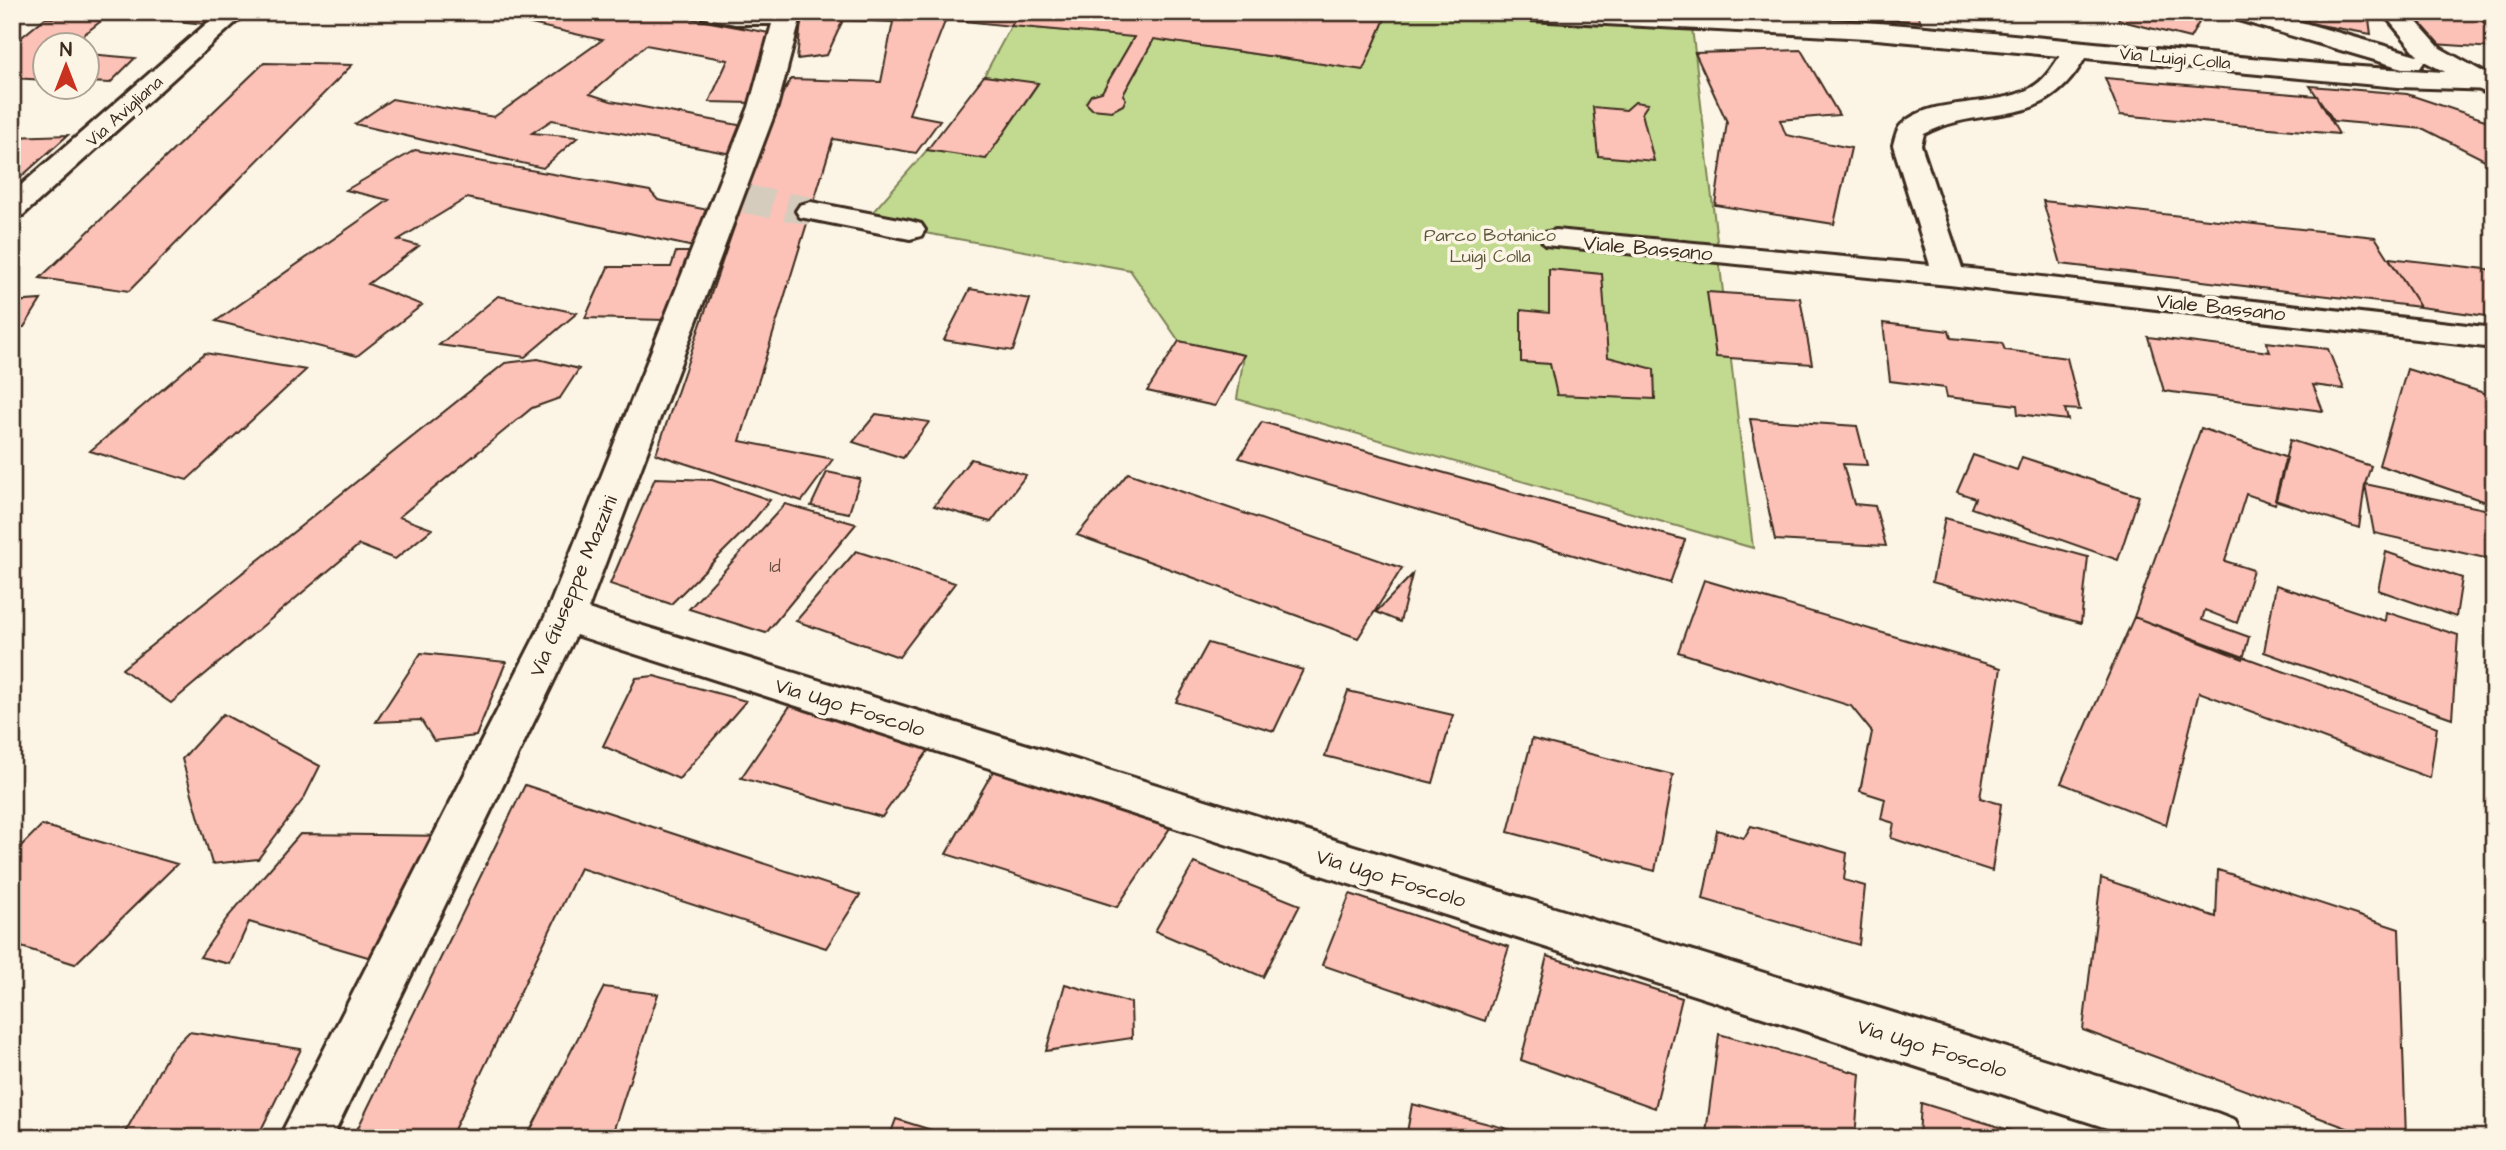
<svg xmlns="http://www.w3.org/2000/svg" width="2506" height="1150" font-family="'Architects Daughter',sans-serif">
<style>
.green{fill:#c1da90;stroke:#7e8257;stroke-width:2}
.building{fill:#fcc1b7;stroke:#3b2a1e;stroke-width:2}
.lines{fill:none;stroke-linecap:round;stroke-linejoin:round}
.street-tunnel{stroke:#d5ccbd;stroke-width:28;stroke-dasharray:28 14;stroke-linecap:butt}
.street-casing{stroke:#3b2a1e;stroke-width:6}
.secondary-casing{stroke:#3b2a1e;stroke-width:6}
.street{fill:#fcf5e5;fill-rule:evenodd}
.secondary{fill:#fcf5e5;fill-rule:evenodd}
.labels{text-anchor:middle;stroke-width:7;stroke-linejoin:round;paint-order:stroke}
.far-street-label{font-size:18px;fill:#3b2a1e;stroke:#fcf5e5}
.far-park-label{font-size:18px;fill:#5c563a;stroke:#fcf5e5}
.number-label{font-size:18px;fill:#6b5044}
.street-label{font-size:21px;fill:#3b2a1e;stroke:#fcf5e5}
</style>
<rect width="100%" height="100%" fill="#fcf5e5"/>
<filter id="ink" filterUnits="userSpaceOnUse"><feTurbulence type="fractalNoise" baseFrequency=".0143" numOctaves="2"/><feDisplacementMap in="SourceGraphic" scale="14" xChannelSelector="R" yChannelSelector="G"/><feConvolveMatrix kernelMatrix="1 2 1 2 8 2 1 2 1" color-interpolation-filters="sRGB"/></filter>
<g filter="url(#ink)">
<path class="green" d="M1387,14L1691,19L1753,548L1237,399L1244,355L1179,341L1130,270L864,222L927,150L986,159L1038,84L984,76L1011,26L1134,37L1102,92L1091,95L1086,102C1100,112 1111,113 1124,103L1123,95L1154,39L1363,70Z"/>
<path class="building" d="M52,12H119L49,16Z
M177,12H220L205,24L167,20Z
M463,12H656L780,35L753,103L709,102L728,60L646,45L590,94L611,101L749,127L737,155L552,120L532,133L578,137L543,168L355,124L392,99L494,117L602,40L491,15Z
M802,12H1020L1011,26L946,19L909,114L940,120L916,153L833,139L740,441L833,459L802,501L656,454L776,105L791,79L881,82L893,22L843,20L827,55L797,59Z
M1020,12H1340L1387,14L1363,70L1154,39L1123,95L1126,99L1123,105L1112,111L1092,109L1086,103L1091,95L1102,92L1134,37L1011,26Z
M1753,12H1845L1850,18Z
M1874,12H1917L1921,22L1885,19Z
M2122,12H2205L2190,38L2118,20Z
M2305,12H2368L2371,34L2308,23Z
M2410,12H2476L2494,37V48L2433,44Z
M45,18H105L69,46H46V80L12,78V45Z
M1801,50L1839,115L1780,120L1786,135L1851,148L1834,224L1715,205L1727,122L1695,53Z
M88,54L135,58L110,83L88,82Z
M264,63L352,65L129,291L40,278Z
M984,76L1038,83L986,159L927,150Z
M2105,78L2317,96L2339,134L2120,115Z
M2310,86L2407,94L2494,123V172L2485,160L2424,129L2334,121Z
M1635,102L1648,104L1642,113L1654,161L1598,156L1593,107L1626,110Z
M68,135L12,185V137Z
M415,150L650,191L658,200L708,210L694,247L467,198L398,240L419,246L368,284L422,305L357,356L216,321L389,200L346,190Z
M2043,201L2375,237L2420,307L2061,264Z
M676,252H694L666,320L585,318L608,267H671Z
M2389,258L2494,270V317L2420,307Z
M1549,269L1602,274L1608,357L1654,369L1655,399L1557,395L1550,364L1521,362V310L1549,313Z
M970,289L1030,299L1013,351L944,340Z
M1707,292L1800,298L1812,364L1716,357Z
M498,296L577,313L525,357L439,345Z
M41,300L24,327L12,328V302Z
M1883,323L1949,331L1951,338L2002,343L2005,350L2067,358L2080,410L2065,409L2068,420L2018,414L2017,405L1947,397L1945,388L1890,381Z
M2148,337L2270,352L2266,342L2328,349L2344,389L2313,385L2323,411L2164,391Z
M1179,341L1244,355L1215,406L1147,391Z
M205,353L306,370L187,480L90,451Z
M538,359L579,369L560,398L532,408L399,517L432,529L395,559L359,545L171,703L122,669L505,363Z
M2407,369L2494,396L2492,504L2379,465Z
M876,414L929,422L903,458L853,442Z
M1750,419L1857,426L1867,465L1843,464L1854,504L1875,506L1886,546L1775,540Z
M1262,422L1685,540L1670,583L1239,458Z
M2201,428L2287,458L2275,504L2246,494L2225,561L2253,570L2237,623L2205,610L2202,620L2249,637L2243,659L2134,617Z
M2290,440L2371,466L2365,484L2359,528L2275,500Z
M1973,455L2017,470L2022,457L2139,496L2118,560L1971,508L1975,498L1957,492Z
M971,459L1026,475L991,522L934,506Z
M827,472L860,479L849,513L811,506Z
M1128,473L1402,568L1358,638L1077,535Z
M655,478L712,480L770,500L747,528L671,604L610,584Z
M2365,484L2494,511V560L2374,533Z
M785,504L856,524L766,633L689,609Z
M1945,518L2088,557L2081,623L1932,582Z
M856,551L955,583L899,657L796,621Z
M2386,552L2462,578L2456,617L2378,590Z
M1412,575L1400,622L1376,612Z
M1704,580L2001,668L1980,798L2001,804L1992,871L1891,838L1894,823L1881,819L1885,799L1860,791L1872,732L1851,706L1678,652Z
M2276,585L2385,621L2386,612L2458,635L2452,718L2264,652Z
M2134,617L2437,727L2430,778L2199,692L2166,825L2061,783Z
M1208,643L1303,670L1274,731L1176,702Z
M421,653L506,662L476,736L434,741L421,720L376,722Z
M654,676L746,701L679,779L603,746L636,678Z
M1348,691L1453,715L1433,783L1325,756Z
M790,706L930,748L882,817L741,778Z
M223,714L320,766L304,798L258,859L212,864L182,759Z
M1532,739L1673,775L1655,871L1508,832Z
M996,766L1176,819L1117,907L946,854Z
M525,785L860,895L826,948L580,868L450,1138H353Z
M42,825L177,864L75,964L12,944V855Z
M1751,826L1847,853L1844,880L1865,886L1859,945L1703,899L1717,830L1744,838Z
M300,834L447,836L385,962L249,922L230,964L200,957L227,918Z
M1194,863L1300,905L1263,977L1155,931Z
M2218,870L2399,929L2406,1138H2374L2083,1030L2101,878L2216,917Z
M1350,894L1509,947L1485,1021L1322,965Z
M1547,956L1682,998L1655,1108L1521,1060Z
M1065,984L1131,1003L1132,1038L1046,1051Z
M604,987L658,994L611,1138H552L530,1131Z
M189,1032L301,1049L257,1138H122L170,1051Z
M1719,1034L1860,1074L1855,1138H1720L1706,1133Z
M1921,1103L2035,1138H1919Z
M1412,1104L1543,1138H1406Z
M896,1119L957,1138H889Z"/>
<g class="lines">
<path class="street-tunnel" d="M745,199L811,211"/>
<defs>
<path id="street" d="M220,12H247L23,215L12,218V193Z
M699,12H801V16L777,107L588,609L2217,1113L2235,1120L2243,1138H2138L576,635L332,1138H279L545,617L749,107L772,24H735L702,17Z
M1518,12C1634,12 1750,14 1866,22C2076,38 2284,67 2494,74V90L2398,87L2085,58C2042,134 1988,101 1924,134L1921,145L1962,268L2494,328V348L1949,285L1545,245L1541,239L1545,233L1556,230L1930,265L1893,145C1895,139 1896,130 1901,125C1932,95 1994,109 2031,88C2044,81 2052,68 2060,56L1866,38L1530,20L1521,17Z
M2225,12H2266L2420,56L2424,62L2420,68H2402L2228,17Z
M811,202L910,221L921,224L925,230L921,236L910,239L800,217L796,211L800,205Z"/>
<path id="secondary" d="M2382,12H2408L2440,48L2494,78V97L2422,60Z"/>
</defs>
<use href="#street" class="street-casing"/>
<use href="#secondary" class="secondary-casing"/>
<use href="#street" class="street"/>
<use href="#secondary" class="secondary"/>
</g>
</g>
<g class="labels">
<g class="far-street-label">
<text transform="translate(2175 58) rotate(5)" y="6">Via Luigi Colla</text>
<text transform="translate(124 111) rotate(-42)" y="6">Via Avigliana</text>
</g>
<g class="far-park-label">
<text x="1490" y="241">Parco Botanico<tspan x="1490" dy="21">Luigi Colla</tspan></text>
</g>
<g class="number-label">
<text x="775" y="572">1d</text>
</g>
<g class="street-label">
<text transform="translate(1648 248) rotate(5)" y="7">Viale Bassano</text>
<text transform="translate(2221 307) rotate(6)" y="7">Viale Bassano</text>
<text transform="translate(573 586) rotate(-67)" y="7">Via Giuseppe Mazzini</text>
<text transform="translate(850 707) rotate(17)" y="7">Via Ugo Foscolo</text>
<text transform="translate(1391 878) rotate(17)" y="7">Via Ugo Foscolo</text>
<text transform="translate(1932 1048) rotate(17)" y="7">Via Ugo Foscolo</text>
</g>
</g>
<rect width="2506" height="1150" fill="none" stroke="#fcf5e5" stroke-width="42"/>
<rect x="21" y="21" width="2464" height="1108" fill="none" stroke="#3b2a1e" stroke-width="2.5" filter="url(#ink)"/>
<g transform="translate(66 66)"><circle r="33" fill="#fcf5e5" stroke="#afa495" stroke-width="2"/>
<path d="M0-5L12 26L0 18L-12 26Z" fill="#c8321e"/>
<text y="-10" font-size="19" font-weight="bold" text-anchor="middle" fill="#3b2a1e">N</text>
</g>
</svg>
